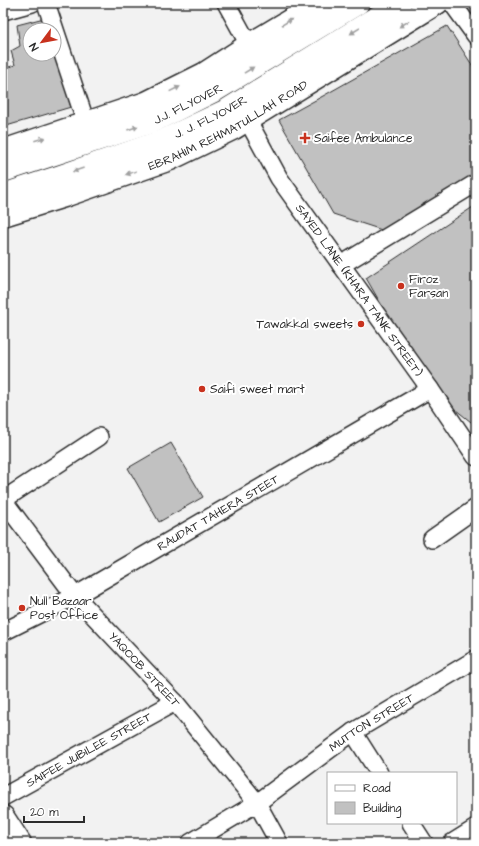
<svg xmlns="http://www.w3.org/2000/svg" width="479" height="846" font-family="'Architects Daughter',sans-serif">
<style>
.building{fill:#c1c1c1;stroke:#2b2b2b}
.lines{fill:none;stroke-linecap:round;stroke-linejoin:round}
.minor-casing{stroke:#2b2b2b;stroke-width:20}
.secondary-casing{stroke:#2b2b2b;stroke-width:25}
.primary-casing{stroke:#2b2b2b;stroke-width:25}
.minor{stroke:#fff;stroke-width:17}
.secondary{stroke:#fff;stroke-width:22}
.primary{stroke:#fff;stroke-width:22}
.oneway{fill:#a0a0a0}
.poi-dot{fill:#c8321e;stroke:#fff;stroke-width:1.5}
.labels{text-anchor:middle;stroke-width:4;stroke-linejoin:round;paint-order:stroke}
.street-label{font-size:12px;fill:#2b2b2b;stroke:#fff}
.poi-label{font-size:12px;fill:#2b2b2b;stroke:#fff;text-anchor:start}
</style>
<rect width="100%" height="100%" fill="#f2f2f2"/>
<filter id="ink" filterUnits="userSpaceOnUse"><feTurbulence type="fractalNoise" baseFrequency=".025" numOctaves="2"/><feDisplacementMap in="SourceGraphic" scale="8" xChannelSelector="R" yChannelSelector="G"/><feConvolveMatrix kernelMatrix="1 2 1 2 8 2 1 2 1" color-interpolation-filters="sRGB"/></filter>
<g filter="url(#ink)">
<path class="building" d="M473,3H476V29L462,12Z
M44,18L48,30H30V54H54V52L71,107L3,127V69L15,65L11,51L20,46L17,25Z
M447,26L476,71V175L385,231L333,214L279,120L323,96Z
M476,205V426L430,389L366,278Z
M171,443L203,497L159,522L128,468Z"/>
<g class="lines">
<defs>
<g id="minor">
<path d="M46,3L86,123"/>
<path d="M226,3L249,45"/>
<path d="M452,3L476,36"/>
<path d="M3,11L32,3"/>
<path id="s1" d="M247,119L279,178L430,389L476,457"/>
<path d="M341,265L476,183"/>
<path id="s2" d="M3,500L75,596L175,702L257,803L279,843"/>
<path d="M3,500L99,437"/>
<path d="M432,539L476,508"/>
<path id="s3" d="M3,632L75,596L430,389"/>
<path d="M353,732L379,773"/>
<path id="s4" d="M3,797L175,702"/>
<path d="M411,823L424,843"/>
<path id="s5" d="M190,843L257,803L353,732L476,659"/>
<path d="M452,843L476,828"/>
</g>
<path id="secondary" d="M3,817L20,843"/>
<g id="primary">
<path d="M3,151L146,103L204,74L249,45L319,3"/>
<path id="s6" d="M3,171L154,121L214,91L358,3"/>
<path id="s7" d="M3,195L58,177L162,141L225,111L400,3"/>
<path id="s8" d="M3,215L64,196L170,159L234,128L437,3"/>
</g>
</defs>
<use href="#minor" class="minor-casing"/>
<use href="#secondary" class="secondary-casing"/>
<use href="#primary" class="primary-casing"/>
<use href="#minor" class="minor"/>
<use href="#secondary" class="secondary"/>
<use href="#primary" class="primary"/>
</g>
<defs><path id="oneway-solid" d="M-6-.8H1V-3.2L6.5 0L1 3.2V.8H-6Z"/></defs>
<g class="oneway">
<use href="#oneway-solid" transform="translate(287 22) rotate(-31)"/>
<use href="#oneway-solid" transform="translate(404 24) rotate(148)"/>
<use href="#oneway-solid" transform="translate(355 31) rotate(148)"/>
<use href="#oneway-solid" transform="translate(249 70) rotate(-32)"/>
<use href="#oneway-solid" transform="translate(175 89) rotate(-26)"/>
<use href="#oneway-solid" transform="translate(133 128) rotate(-19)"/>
<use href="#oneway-solid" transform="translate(40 139) rotate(-18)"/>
<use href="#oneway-solid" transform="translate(78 170) rotate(161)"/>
<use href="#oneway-solid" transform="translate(131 173) rotate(161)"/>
</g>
</g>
<g class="poi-dot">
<path d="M303 132h4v4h4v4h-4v4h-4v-4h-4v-4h4z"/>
<circle cx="401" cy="286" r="4"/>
<circle cx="361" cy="324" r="4"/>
<circle cx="202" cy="389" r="4"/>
<circle cx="22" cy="608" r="4"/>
</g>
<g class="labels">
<g class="street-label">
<text dy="4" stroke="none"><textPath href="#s6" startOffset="197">J.J. FLYOVER</textPath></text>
<text dy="4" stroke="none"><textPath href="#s7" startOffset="222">J. J. FLYOVER</textPath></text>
<text dy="4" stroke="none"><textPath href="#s8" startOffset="243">EBRAHIM REHMATULLAH ROAD</textPath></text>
<text dy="4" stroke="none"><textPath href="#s1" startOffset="205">SAYED LANE (KHARA TANK STREET)</textPath></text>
<text dy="4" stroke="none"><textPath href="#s3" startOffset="246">RAUDAT TAHERA STEET</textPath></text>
<text dy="4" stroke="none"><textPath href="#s2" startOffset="221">YAQOOB STREET</textPath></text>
<text dy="4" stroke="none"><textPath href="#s5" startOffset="218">MUTTON STREET</textPath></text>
<text dy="4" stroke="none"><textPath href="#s4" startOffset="98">SAIFEE JUBILEE STREET</textPath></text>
</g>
<g class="poi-label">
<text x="314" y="142">Saifee Ambulance</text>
<text x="409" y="283">Firoz<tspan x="409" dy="14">Farsan</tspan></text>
<text x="353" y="328" text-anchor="end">Tawakkal sweets</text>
<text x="210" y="393">Saifi sweet mart</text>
<text x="30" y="605">Null Bazaar<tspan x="30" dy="14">Post Office</tspan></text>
</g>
</g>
<rect width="479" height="846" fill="none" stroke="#fff" stroke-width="16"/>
<rect x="8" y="8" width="463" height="830" fill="none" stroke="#2b2b2b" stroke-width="1.5" filter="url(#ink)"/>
<rect x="327" y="772" width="130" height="52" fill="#ffffff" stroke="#aaaaaa"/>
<rect x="335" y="785" width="20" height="6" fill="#ffffff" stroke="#aaaaaa"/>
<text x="363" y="792" font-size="12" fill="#2b2b2b">Road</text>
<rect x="335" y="802" width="20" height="12" fill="#c1c1c1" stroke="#aaaaaa"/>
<text x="363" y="812" font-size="12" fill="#2b2b2b">Building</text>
<g transform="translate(42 42) rotate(238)"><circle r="19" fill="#ffffff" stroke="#aaaaaa"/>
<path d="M0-3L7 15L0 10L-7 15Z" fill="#c8321e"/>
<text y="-6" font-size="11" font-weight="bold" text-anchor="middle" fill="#2b2b2b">N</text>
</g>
<path d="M24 816v6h60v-6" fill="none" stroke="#2b2b2b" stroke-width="2"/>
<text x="30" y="816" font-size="12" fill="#2b2b2b" stroke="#ffffff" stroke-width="3" paint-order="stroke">20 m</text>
</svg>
